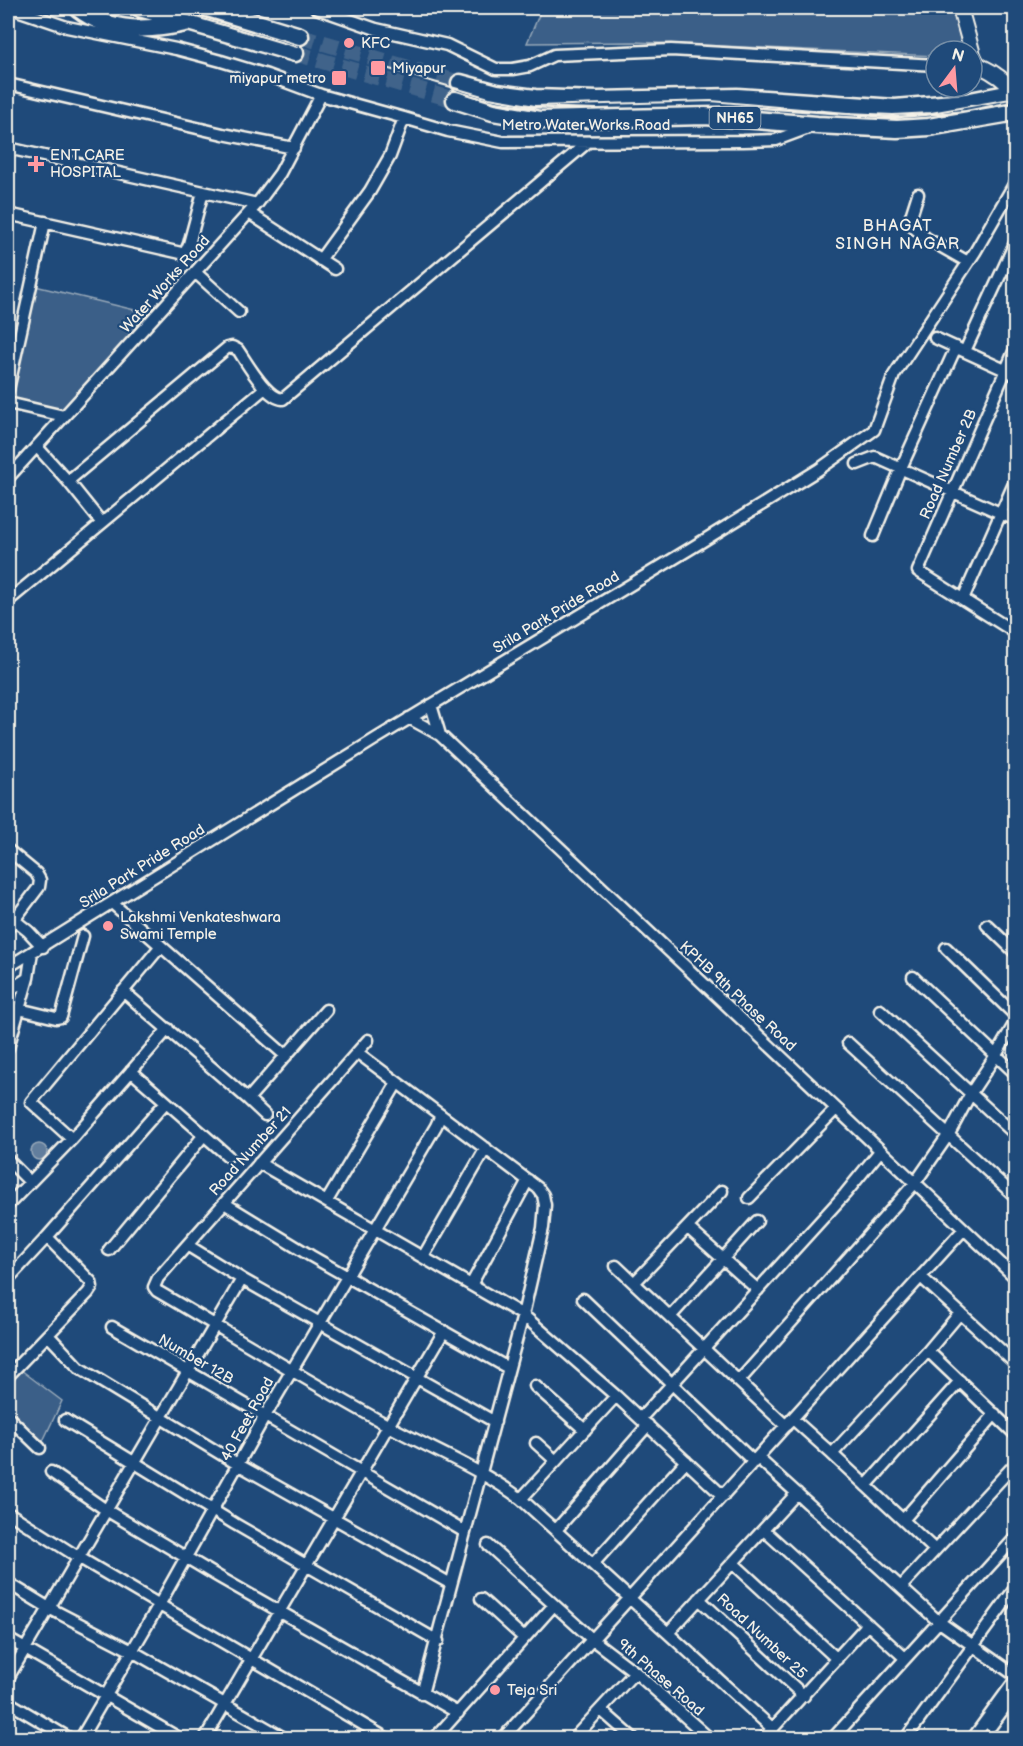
<svg xmlns="http://www.w3.org/2000/svg" width="1023" height="1746" font-family="'Balsamiq Sans',sans-serif">
<style>
.green{fill:#3a5f88;stroke:#97a8b8;stroke-width:1.5}
.water{fill:#627e9d;stroke:#9cacbb;stroke-width:1.5}
.lines{fill:none;stroke-linecap:round;stroke-linejoin:round}
.highway-tunnel{stroke:#3f638a;stroke-width:16;stroke-dasharray:16 8;stroke-linecap:butt}
.minor-casing{stroke:#f4f1e8;stroke-width:15}
.major-casing{stroke:#f4f1e8;stroke-width:18}
.highway-casing{stroke:#f4f1e8;stroke-width:21}
.minor{stroke:#1f4a7a;stroke-width:10}
.major{stroke:#1f4a7a;stroke-width:14}
.highway{stroke:#1f4a7a;stroke-width:16}
.rail{stroke:#f4f1e8;stroke-width:2}
.poi-dot{fill:#ff9aa2;stroke:#1f4a7a;stroke-width:2}
.labels{text-anchor:middle;stroke-width:4.5;stroke-linejoin:round;paint-order:stroke}
.shield{fill:#1f4a7a;stroke:#b4bfc7;stroke-width:1.5}
.shield-label{font-size:14px;font-weight:bold;fill:#f4f1e8}
.poi-label{font-size:15px;fill:#f4f1e8;stroke:#1f4a7a;text-anchor:start}
.street-label{font-size:15px;fill:#f4f1e8;stroke:#1f4a7a}
.neighbourhood-label{font-size:16px;letter-spacing:1.5px;fill:#f4f1e8;stroke:#1f4a7a}
</style>
<rect width="100%" height="100%" fill="#1f4a7a"/>
<filter id="ink" filterUnits="userSpaceOnUse"><feTurbulence type="fractalNoise" baseFrequency=".0167" numOctaves="2"/><feDisplacementMap in="SourceGraphic" scale="12" xChannelSelector="R" yChannelSelector="G"/><feConvolveMatrix kernelMatrix="1 2 1 2 8 2 1 2 1" color-interpolation-filters="sRGB"/></filter>
<g filter="url(#ink)">
<path class="green" d="M542,8H957L961,51H936V56L635,42L527,43Z
M31,285L147,313L65,414L8,398V390Z
M21,1370L62,1401L43,1441L8,1410V1384Z"/>
<path class="water" d="M31 1152a8 8 0 1 1 16 0a8 8 0 1 1-16 0Z"/>
<g class="lines">
<path class="highway-tunnel" d="M300,36L460,83
M295,53L455,100"/>
<defs>
<path id="minor" d="M11,8L67,27L176,49L221,61L267,75L321,95L404,118L448,131L503,142L743,141L776,140L811,127
M316,8L376,29L447,45L496,69H513L530,66L554,55L671,50L936,65
M8,84L223,134L294,148
M8,148L257,204
M918,194L911,216L912,226L926,238L968,262
M249,213L335,269
M8,214L181,253L186,251L189,244L203,192
M320,260L370,191L390,156L404,118
M196,273L239,312
M935,338L1016,375
M1016,347L918,571L1016,633
M965,351L1016,241
M8,390L45,222
M8,403L64,416
M37,447L68,481L101,522
M857,464L875,457L1016,520
M8,478L257,204L280,173L321,95
M68,481L227,348L232,347L238,350C247,363 266,398 283,399L588,142
M873,536L901,468L956,347
M963,599L1016,479
M8,601L265,388
M431,705L440,735
M409,718L440,735L1016,1278
M8,850L36,873L40,880L39,887L8,928
M1015,889L1016,890
M112,903L286,1056
M8,915L28,931L43,947
M987,925L1016,953
M946,948L1016,1016
M8,967L377,738L693,547L818,470L874,430L894,375L975,252L1016,181
M913,977L1016,1074
M8,991L28,978
M123,991L248,1099L326,1010
M19,1009L56,1018L61,1017L83,936
M880,1010L1016,1135
M368,1040L158,1278L154,1287L157,1291C234,1336 311,1383 389,1426C433,1450 481,1469 521,1499
M848,1043L1016,1197
M8,1048L28,978L32,952
M358,1053L538,1188L543,1195L545,1205L543,1228L523,1315L422,1694
M131,1071L228,1156
M248,1099L265,1115
M72,1139L31,1102L160,947
M8,1160L30,1182
M259,1163L523,1315L616,1396L723,1496
M749,1198L836,1109
M327,1201L397,1083
M224,1203L311,1256L508,1368
M8,1205L72,1139L168,1029
M688,1228L758,1290
M187,1245L242,1279L495,1422
M109,1250L204,1135
M423,1257L486,1148
M616,1266L786,1426
M921,1277L1016,1364
M8,1279L47,1237L166,1102
M634,1283L722,1191
M471,1285L528,1180
M583,1299L754,1462
M671,1316L757,1221
M112,1327L465,1532
M48,1335L79,1368L239,1465L451,1584
M928,1351L960,1313
M8,1376L88,1293L92,1287L91,1282L47,1237
M739,1381L915,1183L949,1134L971,1093L996,1055L1016,1021
M535,1386L585,1430
M616,1396L521,1499L773,1729
M8,1417L40,1448
M641,1418L845,1194L880,1151
M793,1419L832,1454
M65,1420L235,1524L438,1641
M536,1443L556,1461
M758,1458L938,1621L1016,1676
M51,1472L106,1510L219,1577L458,1713
M866,1486L960,1381
M12,1515L78,1557L386,1738
M903,1520L995,1414
M556,1530L648,1425
M764,1530L905,1658
M488,1545L593,1640L635,1672L709,1738
M935,1550L832,1454L928,1351L1016,1435
M733,1563L837,1659
M593,1564L686,1461
M8,1583L49,1608L132,1651L284,1738
M901,1587L1016,1463
M481,1599L524,1638
M699,1599L804,1696
M668,1633L797,1493
M8,1639L179,1738
M8,1678L242,1279
M8,1702L69,1738
M601,1710L633,1738
M991,1726L1016,1692
M81,1738L163,1598L265,1416L436,1126L441,1115
M205,1738L444,1331
M435,1738L554,1605
M503,1738L964,1229
M574,1738L635,1672
M764,1738L868,1624
M833,1738L1016,1537
M906,1738L1016,1587
M973,1738L1016,1679"/>
<path id="major" d="M960,8L972,51
M972,52C978,70 983,65 996,75C1003,79 1009,86 1015,92"/>
<path id="highway" d="M78,8C111,34 151,31 190,22
M140,8L295,53
M208,8L300,36
M460,83L497,93L535,98L598,100L737,97L895,108L965,102L1016,92
M455,100L493,112L540,120L705,116L817,125L897,129L929,127L1016,112"/>
</defs>
<use href="#minor" class="minor-casing"/>
<use href="#major" class="major-casing"/>
<use href="#highway" class="highway-casing"/>
<use href="#minor" class="minor"/>
<use href="#major" class="major"/>
<use href="#highway" class="highway"/>
<path class="rail" d="M166,8L297,47
M379,66L489,98L535,106L711,101L847,113L893,115L931,113L1016,98"/>
</g>
</g>
<g class="poi-dot">
<circle cx="349" cy="43" r="6"/>
<rect x="370" y="60" width="16" height="16" rx="3"/>
<rect x="331" y="70" width="16" height="16" rx="3"/>
<path d="M33 155h6v6h6v6h-6v6h-6v-6h-6v-6h6z"/>
<circle cx="108" cy="926" r="6"/>
<circle cx="495" cy="1690" r="6"/>
</g>
<g class="labels">
<rect class="shield" x="709.5" y="107" width="51" height="22" rx="4.5"/>
<g class="shield-label">
<text x="735" y="123">NH65</text>
</g>
<g class="poi-label">
<text x="361" y="48">KFC</text>
<text x="392" y="73">Miyapur</text>
<text x="326" y="83" text-anchor="end">miyapur metro</text>
<text x="50" y="160">ENT CARE<tspan x="50" dy="17">HOSPITAL</tspan></text>
<text x="120" y="922">Lakshmi Venkateshwara<tspan x="120" dy="17">Swami Temple</tspan></text>
<text x="507" y="1695">Teja Sri</text>
</g>
<g class="street-label">
<text x="586" y="130">Metro Water Works Road</text>
<text transform="translate(165 284) rotate(-48)" y="5">Water Works Road</text>
<text transform="translate(948 464) rotate(-66)" y="5">Road Number 2B</text>
<text transform="translate(556 612) rotate(-31)" y="5">Srila Park Pride Road</text>
<text transform="translate(142 866) rotate(-32)" y="5">Srila Park Pride Road</text>
<text transform="translate(738 996) rotate(43)" y="5">KPHB 9th Phase Road</text>
<text transform="translate(250 1151) rotate(-48)" y="5">Road Number 21</text>
<text transform="translate(196 1359) rotate(30)" y="5">Number 12B</text>
<text transform="translate(247 1419) rotate(-61)" y="5">40 Feet Road</text>
<text transform="translate(762 1636) rotate(43)" y="5">Road Number 25</text>
<text transform="translate(661 1677) rotate(41)" y="5">9th Phase Road</text>
</g>
<g class="neighbourhood-label">
<text x="898" y="231">BHAGAT<tspan x="898" dy="18">SINGH NAGAR</tspan></text>
</g>
</g>
<rect width="1023" height="1746" fill="none" stroke="#1f4a7a" stroke-width="30"/>
<rect x="15" y="15" width="993" height="1716" fill="none" stroke="#f4f1e8" stroke-width="2" filter="url(#ink)"/>
<g transform="translate(954 69) rotate(16)"><circle r="28" fill="#1f4a7a" stroke="#748da6" stroke-width="1.5"/>
<path d="M0-4.5L10 22L0 15L-10 22Z" fill="#ff9aa2"/>
<text y="-9" font-size="16" font-weight="bold" text-anchor="middle" fill="#f4f1e8">N</text>
</g>
</svg>
